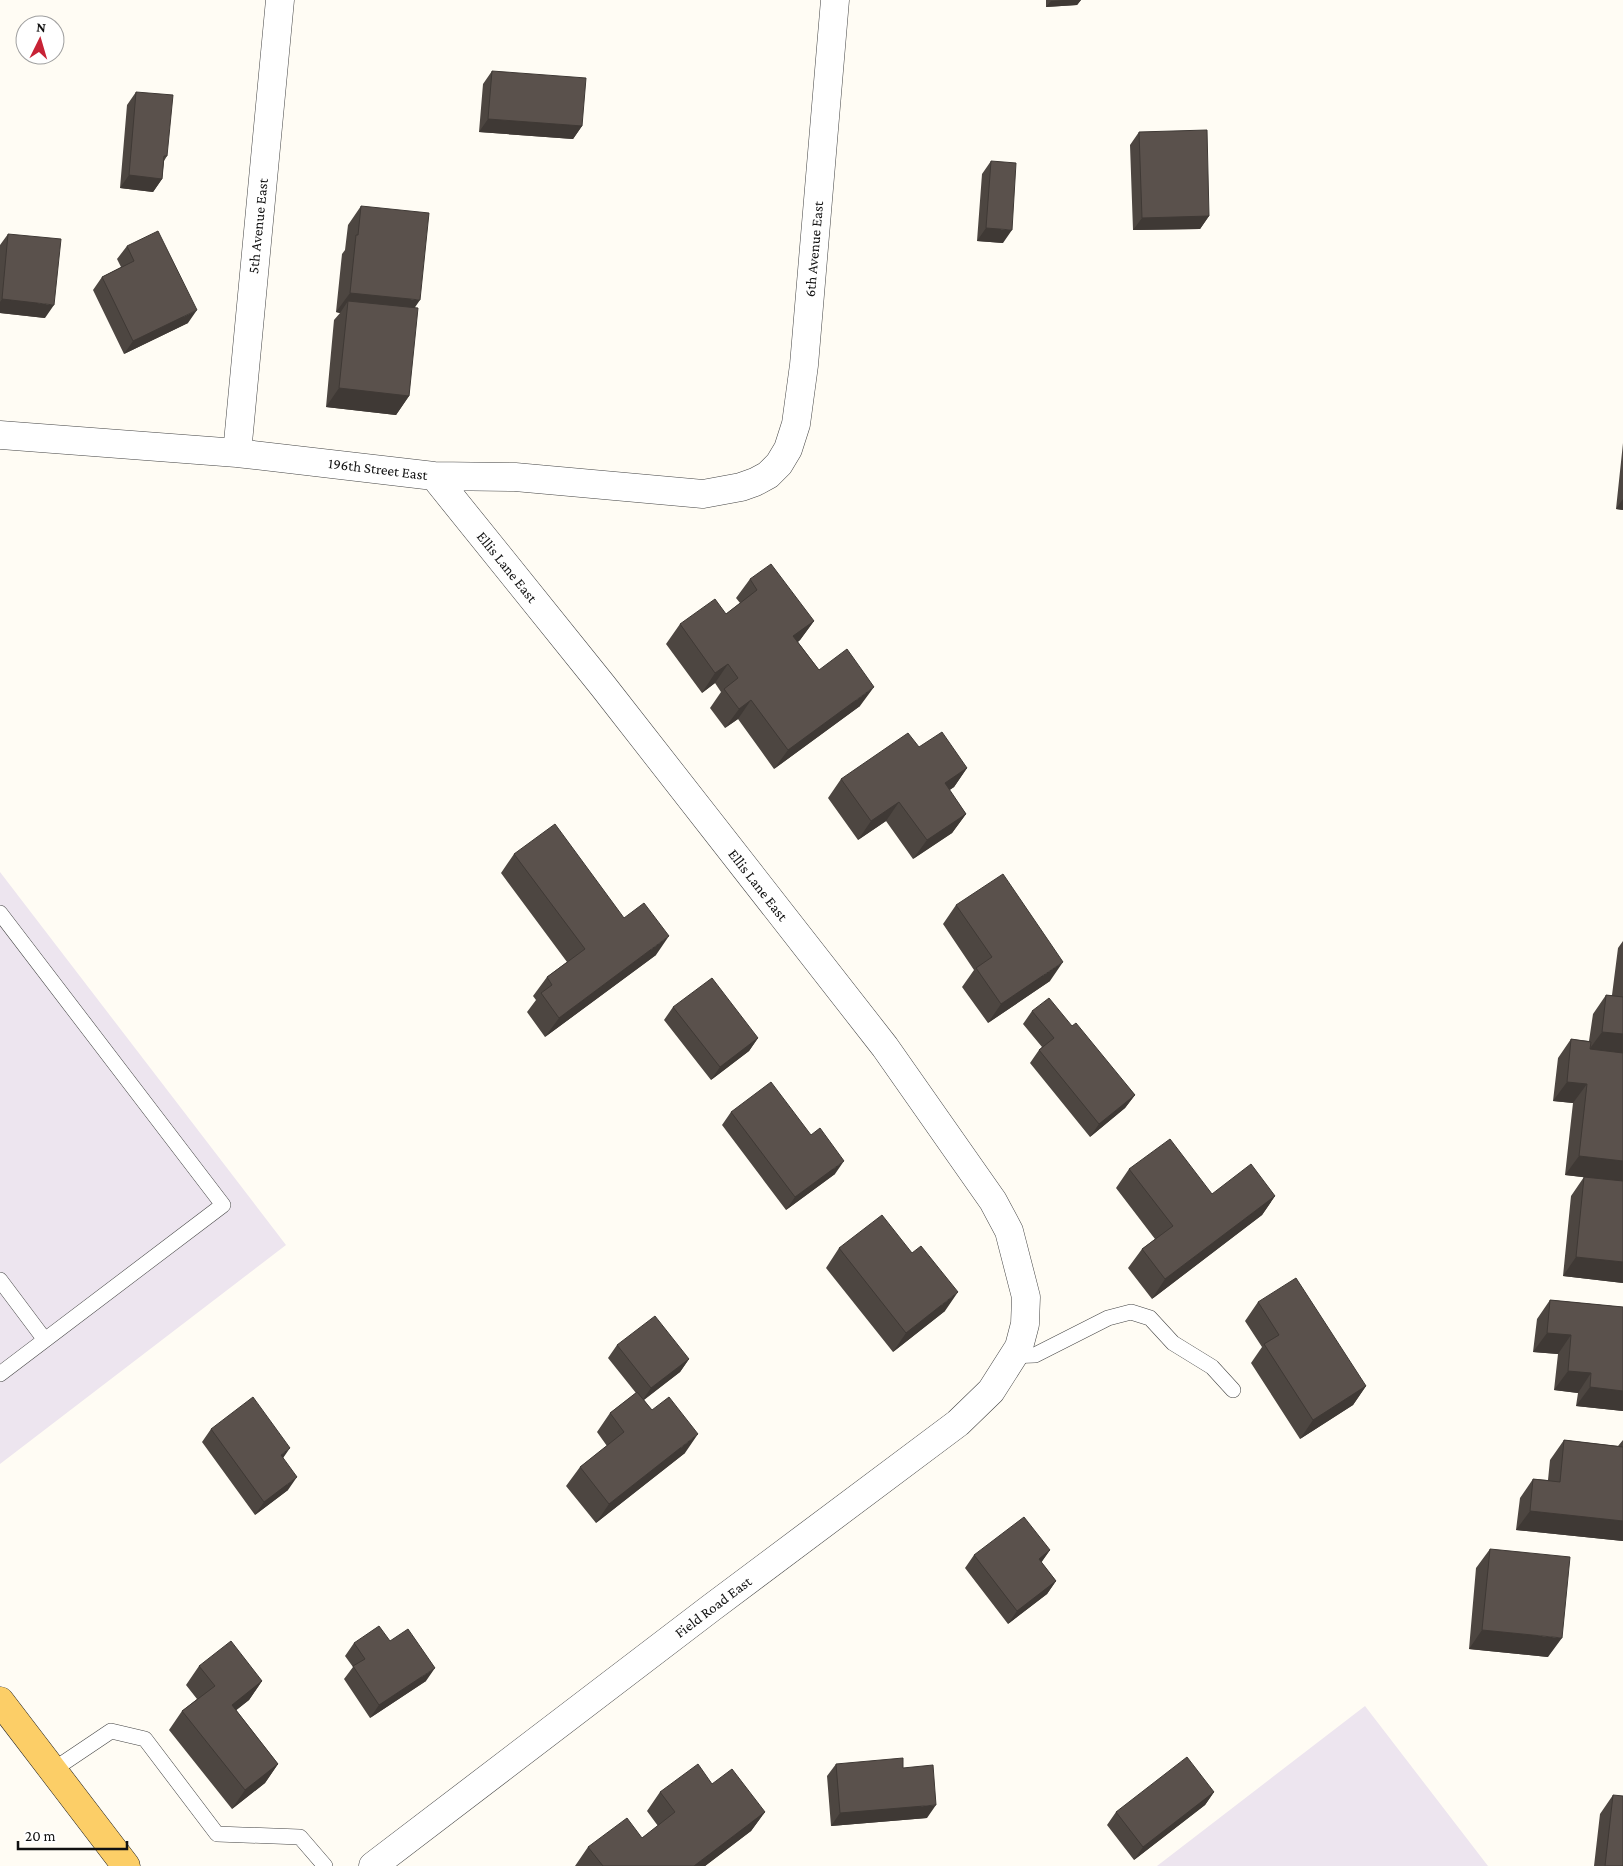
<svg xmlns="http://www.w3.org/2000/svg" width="1623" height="1866" font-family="'Crimson Pro',serif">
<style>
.industrial{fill:#ede5ef}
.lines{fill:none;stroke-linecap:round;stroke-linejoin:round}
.lane-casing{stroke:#444;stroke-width:16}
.street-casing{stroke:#444;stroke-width:29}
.primary-casing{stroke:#222;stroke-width:29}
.lane{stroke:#fff;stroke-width:15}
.street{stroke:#fff;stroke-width:28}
.primary{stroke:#fcce67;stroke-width:28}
.wall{fill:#4d4641}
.shaded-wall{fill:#3f3935}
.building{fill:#5a514c;stroke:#3f3935}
.labels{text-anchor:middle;stroke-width:5;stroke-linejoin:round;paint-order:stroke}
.street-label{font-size:15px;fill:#111;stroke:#fff}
</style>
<rect width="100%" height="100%" fill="#fffcf4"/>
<path class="industrial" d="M0,872L286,1245L0,1464Z
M1365,1706L1488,1866H1157Z"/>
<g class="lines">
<defs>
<path id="lane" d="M0,913L223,1205L0,1374
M0,1280L45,1340
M1013,1356L1035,1355L1108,1318L1131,1312L1150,1318L1173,1343L1212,1367L1233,1390
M53,1770L111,1731L145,1739L217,1834L300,1837L325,1866"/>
<path id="street" d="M0,435L237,453L434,476L515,477L703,494L741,487L755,482L768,475L779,464L788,449L796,424L804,365L835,0
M237,453L280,0
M373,1866L711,1608L958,1423L991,1391L1019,1347L1025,1324L1026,1297L1009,1231L993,1201L885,1047L603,686L434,476"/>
<path id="primary" d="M0,1701L126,1866"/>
</defs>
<use href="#lane" class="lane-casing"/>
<use href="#street" class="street-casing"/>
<use href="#primary" class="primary-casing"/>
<use href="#lane" class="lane"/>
<use href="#street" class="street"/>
<use href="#primary" class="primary"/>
</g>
<path class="wall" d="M1046,0H1081L1077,5L1046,7Z
M492,71L582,126L573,139L479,132L483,84Z
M136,92L167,156L164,161L162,179L153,192L120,188L127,105Z
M1139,132L1209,216L1200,229L1133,230L1130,145Z
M991,161L1003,243L977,241L982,174Z
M361,206L415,308L409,396L396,415L326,407L334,320L340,313L336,312L342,254L345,250L348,225Z
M8,234L45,318L0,313V245Z
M127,246L188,323L124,354L93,290L102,277L121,267L117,259Z
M1623,443V510L1616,509Z
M750,579L814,621L800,640L798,642L819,670L860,706L774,769L738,719L725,728L710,708L721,692L715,683L702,693L666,644L680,624L726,614L740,603L736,598Z
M919,747L967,768L954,787L949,790L966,814L952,833L913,859L886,821L858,840L828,798L841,779Z
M514,854L624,918L656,955L545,1037L527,1012L536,1000L533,996L547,977L567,962L501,873Z
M956,905L1050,981L988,1023L962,987L974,970L943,924Z
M1623,941V1283L1563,1276L1571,1196L1584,1177L1611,1180L1565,1175L1573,1103L1553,1101L1558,1058L1571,1039L1589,1041L1593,1014L1606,995H1612L1618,948Z
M673,1007L758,1038L749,1051L711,1080L664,1020Z
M1032,1011L1072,1026L1135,1095L1125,1108L1090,1137L1030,1063L1039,1050L1042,1047L1023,1024Z
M731,1112L811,1135L835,1174L786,1210L722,1125Z
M1129,1169L1212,1194L1275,1196L1262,1215L1152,1299L1128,1268L1142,1249L1155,1239L1116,1188Z
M839,1248L912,1253L945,1311L893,1352L826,1268Z
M1550,1300L1623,1307V1411L1576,1406L1578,1393L1554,1390L1558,1354L1533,1352L1537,1319Z
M1258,1302L1366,1386L1353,1405L1300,1439L1251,1363L1262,1347L1245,1321Z
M617,1345L689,1359L680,1372L644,1400L685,1453L596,1523L566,1486L580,1467L607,1446L597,1432L610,1413L636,1393L608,1358Z
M211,1429L283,1458L288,1490L255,1515L202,1442Z
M1564,1440L1618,1446L1623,1440V1541L1516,1530L1520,1498L1533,1479L1548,1480L1550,1460Z
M1490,1549L1548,1657L1469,1649L1476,1568Z
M1050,1550L1041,1562L1056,1581L1047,1594L1008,1624L965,1568L974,1555Z
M390,1641L426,1681L370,1718L344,1679L353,1667L345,1656L354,1643Z
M199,1666L262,1681L249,1700L236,1710L278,1764L265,1783L232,1809L169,1730L182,1711L197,1699L186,1685Z
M836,1764L903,1768L927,1818L831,1826L827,1776Z
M712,1784L765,1812L751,1831L705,1866H575L588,1847L642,1838L658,1826L647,1811L660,1792Z
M1214,1792L1205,1805L1134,1860L1107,1825L1116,1812Z
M1613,1795L1623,1866H1594L1600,1814Z"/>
<path class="shaded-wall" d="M1064,0H1081L1077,5L1046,7L1051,1Z
M488,119L582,126L573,139L479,132Z
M129,175L162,179L153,192L120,188Z
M1209,216L1200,229L1133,230L1142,218Z
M986,228L1012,230L1003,243L977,241Z
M350,293L420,300L407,319L348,301L340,313L336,312Z
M2,299L54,305L45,318L0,313V302Z
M197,310L188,323L124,354L133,341Z
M339,388L409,396L396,415L326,407Z
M1623,499V510L1616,509Z
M814,621L800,640L780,655L793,636Z
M728,664L715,683L702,693L715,673Z
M874,687L860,706L774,769L788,750Z
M751,700L738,719L725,728L739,709Z
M967,768L954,787L932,803L945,783Z
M899,802L886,821L858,840L871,821Z
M966,814L952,833L913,859L927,840Z
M669,936L656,955L545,1037L559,1018Z
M1063,962L1050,981L988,1023L1001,1004Z
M1602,1032L1623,1034V1055L1588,1051Z
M758,1038L749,1051L711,1080L720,1067Z
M1567,1082L1587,1084L1573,1103L1553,1101Z
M1135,1095L1125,1108L1090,1137L1099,1124Z
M1579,1156L1623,1161V1182L1565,1175Z
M844,1161L835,1174L786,1210L795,1197Z
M1275,1196L1262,1215L1152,1299L1165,1279Z
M1576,1257L1623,1262V1283L1563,1276Z
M958,1292L945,1311L893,1352L906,1333Z
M1547,1333L1571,1335L1558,1354L1533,1352Z
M689,1359L680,1372L642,1401L651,1388Z
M1568,1371L1591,1373L1578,1393L1554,1390Z
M1366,1386L1353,1405L1300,1439L1313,1420Z
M1590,1387L1623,1391V1411L1576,1406Z
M698,1434L685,1453L596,1523L609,1504Z
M290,1448L281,1461V1455Z
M297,1477L288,1490L255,1515L264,1502Z
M1530,1511L1623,1521V1541L1516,1530Z
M1050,1550L1041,1563L1039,1559Z
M1056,1581L1047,1594L1008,1624L1017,1611Z
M1482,1630L1562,1638L1548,1657L1469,1649Z
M435,1668L426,1681L370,1718L379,1705Z
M262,1681L249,1700L219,1724L232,1705Z
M278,1764L265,1783L232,1809L245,1790Z
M1214,1792L1205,1805L1134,1860L1143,1847Z
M936,1805L927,1818L831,1826L840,1813Z
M765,1812L751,1831L705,1866H694Z"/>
<path class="building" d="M492,71L586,78L582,126L488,119Z
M136,92L173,95L167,156H164L162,179L129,175Z
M1207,130L1209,216L1142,218L1139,132Z
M991,161L1016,163L1012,230L986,228Z
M361,206L429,213L420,300L350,293L356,235H358Z
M158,231L197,310L133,341L102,277L134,261L127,246Z
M8,234L61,239L54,305L2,299Z
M348,301L418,308L409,396L339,388Z
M771,564L814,621L793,636L819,670L847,649L874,687L788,750L751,700L739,709L724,689L738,678L728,664L715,673L680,624L715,599L726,614L757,590L750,579Z
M942,732L967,768L945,783L966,814L927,840L899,802L871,821L841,779L908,733L919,747Z
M555,824L624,918L644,903L669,936L559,1018L541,993L552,985L547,977L585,949L514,854Z
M1003,874L1063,962L1001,1004L976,968L992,957L956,905Z
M712,978L758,1038L720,1067L673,1007Z
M1606,995L1623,997V1034L1602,1032Z
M1049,998L1072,1026L1076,1023L1135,1095L1099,1124L1039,1050L1054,1038L1032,1011Z
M1571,1039L1591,1042L1590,1049L1623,1053V1161L1579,1156L1587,1084L1567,1082Z
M771,1082L811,1135L820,1128L844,1161L795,1197L731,1112Z
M1170,1139L1212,1194L1251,1164L1275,1196L1165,1279L1142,1249L1173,1226L1129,1169Z
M1584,1177L1623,1181V1262L1576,1257Z
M882,1215L912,1253L921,1246L958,1292L906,1333L839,1248Z
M1296,1278L1366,1386L1313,1420L1264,1344L1279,1335L1258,1302Z
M1550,1300L1623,1307V1391L1590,1387L1591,1373L1568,1371L1571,1335L1547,1333Z
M655,1316L689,1359L651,1388L617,1345Z
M637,1392L652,1410L669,1397L698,1434L609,1504L580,1467L624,1432L610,1413Z
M253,1397L290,1448L281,1455L297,1477L264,1502L211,1429Z
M1564,1440L1623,1447V1521L1530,1511L1533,1479L1560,1482Z
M1024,1517L1050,1550L1039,1559L1056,1581L1017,1611L974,1555Z
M1490,1549L1570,1557L1562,1638L1482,1630Z
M379,1626L390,1641L408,1629L435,1668L379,1705L353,1666L365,1659L354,1643Z
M231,1641L262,1681L232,1705L278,1764L245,1790L182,1711L215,1686L199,1666Z
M1187,1757L1214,1792L1143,1847L1116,1812Z
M903,1758V1768L933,1765L936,1805L840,1813L836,1764Z
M698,1764L712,1784L732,1769L765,1812L694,1866H603L588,1847L627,1818L642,1838L675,1812L660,1792Z
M1613,1795L1623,1796V1866H1605Z"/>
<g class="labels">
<g class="street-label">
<text transform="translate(258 226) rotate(-84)" y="5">5th Avenue East</text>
<text transform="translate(814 249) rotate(-85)" y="5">6th Avenue East</text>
<text transform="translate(378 469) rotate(7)" y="5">196th Street East</text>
<text transform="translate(507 567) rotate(51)" y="5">Ellis Lane East</text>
<text transform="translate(758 885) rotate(52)" y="5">Ellis Lane East</text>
<text transform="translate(713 1607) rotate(-37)" y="5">Field Road East</text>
</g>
</g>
<g transform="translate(40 40) rotate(5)"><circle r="24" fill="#ffffff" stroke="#a0a0a0"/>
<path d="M0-4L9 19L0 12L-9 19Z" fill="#c72235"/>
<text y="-8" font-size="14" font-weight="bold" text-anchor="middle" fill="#111111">N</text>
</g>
<path d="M18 1841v8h109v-8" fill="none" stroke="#111111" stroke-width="2.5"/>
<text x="25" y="1841" font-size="15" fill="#111111" stroke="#ffffff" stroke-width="4" paint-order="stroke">20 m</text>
</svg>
